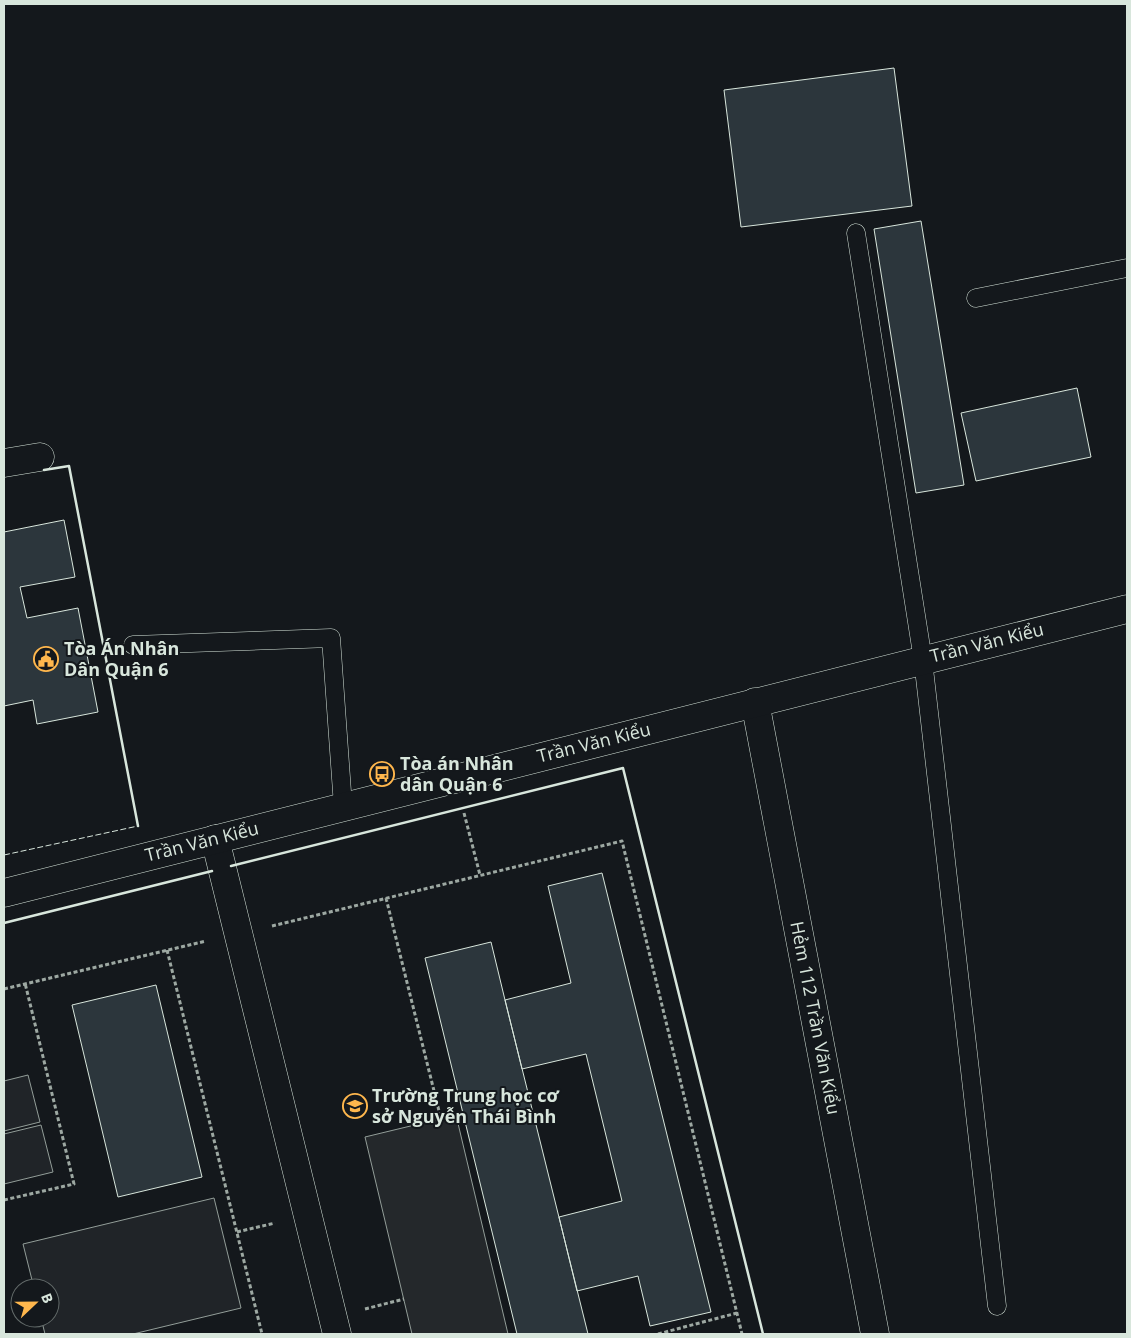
<svg xmlns="http://www.w3.org/2000/svg" width="1131" height="1338" font-family="'Open Sans',sans-serif">
<style>
.green{fill:#202428;stroke:#939e99}
.parking{fill:#24282b;stroke:#939e99}
.building{fill:#2c363c;stroke:#d8e6dc}
.lines{fill:none;stroke-linecap:round;stroke-linejoin:round}
.service-casing{stroke:#d8e6dc;stroke-width:19}
.minor-casing{stroke:#d8e6dc;stroke-width:29}
.tertiary-casing{stroke:#d8e6dc;stroke-width:29}
.path{stroke:#9da8a2;stroke-width:3;stroke-dasharray:4 2.5;stroke-linecap:butt}
.service{stroke:#14181c;stroke-width:18}
.minor{stroke:#14181c;stroke-width:28}
.tertiary{stroke:#14181c;stroke-width:28}
.fence{stroke:#d8e6dc;stroke-width:1;stroke-dasharray:6 2.5;stroke-linecap:butt}
.wall{stroke:#d8e6dc;stroke-width:2.5}
.labels{text-anchor:middle;stroke-width:4;stroke-linejoin:round;paint-order:stroke}
.street-label{font-size:18px;fill:#d8e6dc;stroke:#14181c}
.poi-label{font-size:18px;font-weight:bold;fill:#d8e6dc;stroke:#14181c;text-anchor:start}
</style>
<rect width="100%" height="100%" fill="#14181c"/>
<path class="green" d="M28,1075L40,1122L4,1131V1081Z
M41,1125L53,1172L4,1184V1134Z
M214,1198L241,1308L133,1334H45L41,1318H50V1288H34L23,1244Z"/>
<path class="parking" d="M456,1115L508,1334H412L365,1137Z"/>
<path class="building" d="M894,68L912,206L741,227L724,90Z
M921,221L964,485L916,493L874,229Z
M1077,388L1091,457L976,481L961,413Z
M64,520L75,577L20,587L27,618L78,608L98,712L37,724L33,700L4,706V532Z
M602,873L711,1312L650,1326L638,1276L577,1291L559,1217L622,1201L586,1054L522,1069L505,1000L571,983L548,886Z
M491,942L505,1000L588,1334H517L425,958Z
M156,985L202,1177L118,1197L72,1005Z"/>
<g class="lines">
<defs>
<path id="service" d="M856,233L923,660L997,1306
M976,298L1127,268
M133,645L331,638L343,806"/>
<path id="minor" d="M4,463L40,457
M755,702L875,1334
M215,839L337,1334"/>
<path id="tertiary" d="M4,893L1127,609"/>
</defs>
<use href="#service" class="service-casing"/>
<use href="#minor" class="minor-casing"/>
<use href="#tertiary" class="tertiary-casing"/>
<path class="path" d="M464,813L480,875
M386,898L441,1119
M272,926L622,841L742,1334
M167,950L262,1334
M4,989L206,941
M4,1200L74,1184L25,983
M237,1232L275,1223
M365,1309L404,1299
M658,1334L737,1313"/>
<use href="#service" class="service"/>
<use href="#minor" class="minor"/>
<use href="#tertiary" class="tertiary"/>
<path class="fence" d="M4,855L138,826"/>
<path class="wall" d="M44,470L69,466L138,826
M231,866L623,768L763,1334
M4,923L212,871"/>
</g>
<defs>
<symbol id="civic-ring" viewBox="-11 -11 22 22"><circle r="9.5" fill="#14181c" stroke="#ffb74d" stroke-width="1.5"/><path d="M-.6-6.5H3V-4.5H.6V-3L4-1V1h2V6H-6V1h2V-1L-.6-3ZM-1.2 2.5V6h2.4V2.5Z" fill="#ffb74d"/></symbol>
<symbol id="bus-ring" viewBox="-11 -11 22 22"><circle r="9.5" fill="#14181c" stroke="#ffb74d" stroke-width="1.5"/><path d="M-5-6H5V4H4V6H2V4H-2V6H-4V4H-5ZM-3.5-4V0h7V-4ZM-3.5 1.2v1.5H-2V1.2ZM2 1.2v1.5H3.5V1.2Z" fill="#ffb74d"/></symbol>
<symbol id="school-ring" viewBox="-11 -11 22 22"><circle r="9.5" fill="#14181c" stroke="#ffb74d" stroke-width="1.5"/><path d="M0-5L7-2L0 1L-7-2ZM-4 1L0 2.5L4 1V4Q0 6-4 4Z" fill="#ffb74d"/></symbol>
</defs>
<g fill-rule="evenodd">
<use href="#civic-ring" x="32" y="645" width="28" height="28"/>
<use href="#bus-ring" x="368" y="760" width="28" height="28"/>
<use href="#school-ring" x="341" y="1092" width="28" height="28"/>
</g>
<g class="labels">
<g class="street-label">
<text transform="translate(987 643) rotate(-14)" y="6">Trần Văn Kiểu</text>
<text transform="translate(594 743) rotate(-14)" y="6">Trần Văn Kiểu</text>
<text transform="translate(202 842) rotate(-14)" y="6">Trần Văn Kiểu</text>
<text transform="translate(815 1018) rotate(79)" y="6">Hẻm 112 Trần Văn Kiểu</text>
</g>
<g class="poi-label">
<text x="64" y="655">Tòa Án Nhân<tspan x="64" dy="21">Dân Quận 6</tspan></text>
<text x="400" y="770">Tòa án Nhân<tspan x="400" dy="21">dân Quận 6</tspan></text>
<text x="372" y="1102">Trường Trung học cơ<tspan x="372" dy="21">sở Nguyễn Thái Bình</tspan></text>
</g>
</g>
<rect width="1131" height="1338" fill="none" stroke="#d8e6dc" stroke-width="10"/>
<g transform="translate(35 1303) rotate(68)"><circle r="24" fill="#14181c" stroke="#626a69"/>
<path d="M0-4L9 19L0 12L-9 19Z" fill="#ffb74d"/>
<text y="-8" font-size="14" font-weight="bold" text-anchor="middle" fill="#d8e6dc">B</text>
</g>
</svg>
